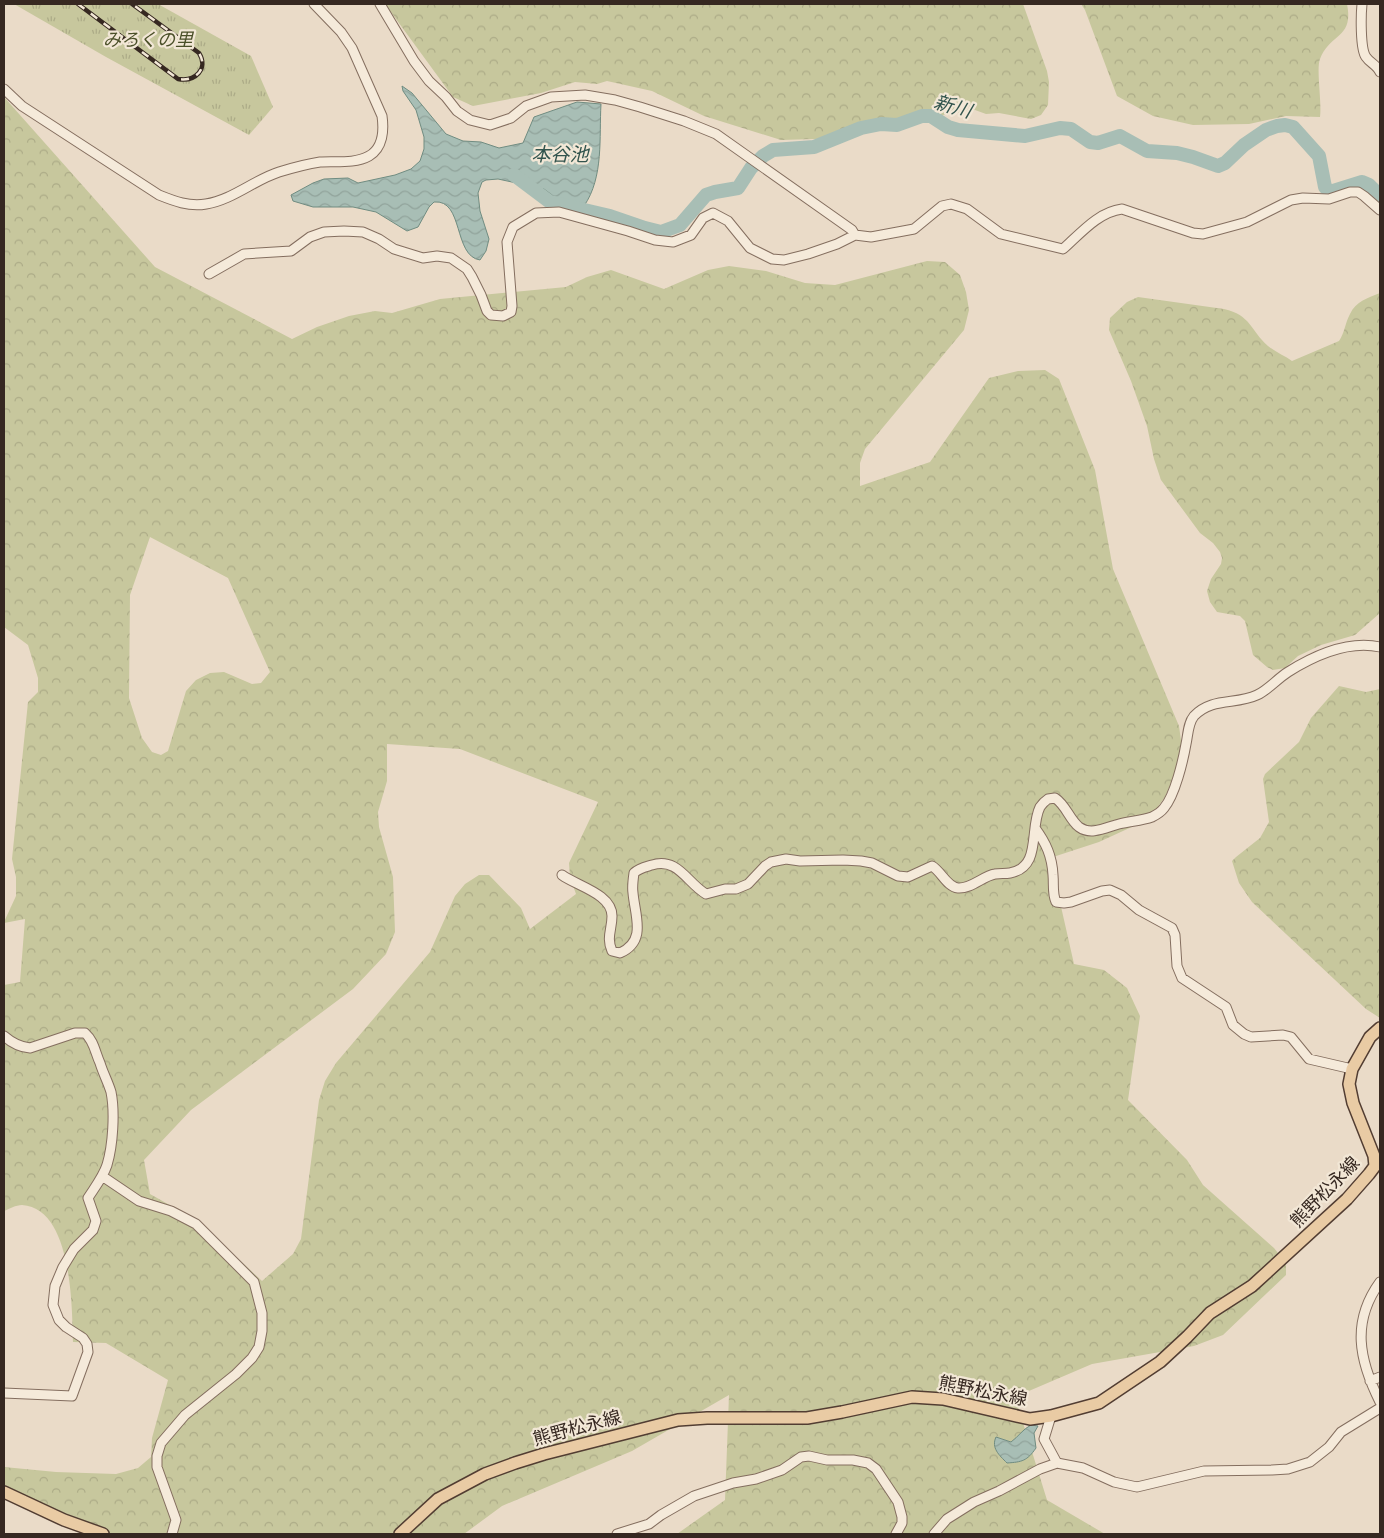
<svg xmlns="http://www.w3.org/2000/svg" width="1384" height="1538" font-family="Spectral,'Noto Sans JP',serif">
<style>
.forest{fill:url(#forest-crowns);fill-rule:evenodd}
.park{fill:url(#park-tufts)}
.water{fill:url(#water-waves);stroke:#708c81}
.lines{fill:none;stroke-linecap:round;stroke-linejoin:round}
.river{stroke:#a8beb5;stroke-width:14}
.minor-casing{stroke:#846e5f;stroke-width:11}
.major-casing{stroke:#523d32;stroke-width:14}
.minor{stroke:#f5eada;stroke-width:9}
.major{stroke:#e9cba4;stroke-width:11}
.rail-casing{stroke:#362821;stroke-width:4.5}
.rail{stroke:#f2e7d6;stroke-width:2.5;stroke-dasharray:8;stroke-linecap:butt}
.labels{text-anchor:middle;stroke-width:4.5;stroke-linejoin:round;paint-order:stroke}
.park-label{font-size:18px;font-style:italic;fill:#4b5029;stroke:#f2e7d6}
.street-label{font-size:18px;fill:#362821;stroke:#f2e7d6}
.water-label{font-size:19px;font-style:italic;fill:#32544d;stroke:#f2e7d6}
</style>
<defs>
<pattern id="forest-crowns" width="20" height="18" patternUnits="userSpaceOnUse" patternTransform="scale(1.25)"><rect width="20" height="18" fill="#c7c79d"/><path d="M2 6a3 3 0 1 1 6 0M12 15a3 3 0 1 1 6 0" fill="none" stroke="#acab87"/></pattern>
<pattern id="park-tufts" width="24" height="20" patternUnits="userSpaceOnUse" patternTransform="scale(1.25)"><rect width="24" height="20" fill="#c7c79d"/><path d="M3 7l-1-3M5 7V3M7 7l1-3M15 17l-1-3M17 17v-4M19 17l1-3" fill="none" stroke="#acab87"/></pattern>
<pattern id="water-waves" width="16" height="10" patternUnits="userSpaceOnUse" patternTransform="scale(1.25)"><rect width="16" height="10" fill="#a8beb5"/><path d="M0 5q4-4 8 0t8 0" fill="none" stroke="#91a39b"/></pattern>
</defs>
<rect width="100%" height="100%" fill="#eadbc8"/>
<path class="forest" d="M385,4H1023L1047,71L1049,82L1048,105L1041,115L1031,119L999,113L986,114L975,110L885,124L849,138L781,140L704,116L652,91L607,81L597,84L575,82L541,93L473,106L453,97Z
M1081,4H1347C1354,39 1330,33 1320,59C1316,69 1322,102 1320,117L1286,116L1249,124L1193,125L1153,116L1117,96L1085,10Z
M4,97L155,267L292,339L317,327L349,316L375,311L392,313L440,299L566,287L587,277L611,270L664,289L708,270L729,266L766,271L805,283L835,285L927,261L945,262L960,275L966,292L969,310L964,330L865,449L860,463V486L930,462L989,378L1018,371L1045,370L1059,379L1095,470L1113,569L1179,726L1183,755L1165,797L1149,819L1099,842L1050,858L1074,964L1104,970L1127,988L1140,1016L1128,1100L1187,1160L1203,1185L1274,1248L1286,1263V1275L1223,1335L1194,1346L1092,1364L1015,1397L1047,1500L1105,1534H677L725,1500L729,1395L632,1451L502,1506L464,1534H112L44,1507L4,1486V1467L56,1472L116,1474L138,1468L151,1457L152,1438L168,1380L106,1343L73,1342C72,1306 72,1208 22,1205C16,1205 9,1209 4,1211V985L20,982L25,919L4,923V922L16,896V877L12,859L28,702L38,692V678L28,645L4,627ZM150,537L228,578L270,672L261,683L252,684L224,672L210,673L196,680L186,691L168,751L161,755L152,752L142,738L129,698L130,595ZM387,744L460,749L598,802L569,863L570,877L576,894L530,929L521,908L489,875H479L465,884L455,896L430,952L336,1063L325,1081L319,1100L301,1239L293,1254L262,1281L198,1221L150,1194L144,1160L191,1110L353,989L386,954L395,932L393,877L379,827L378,812L387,781Z
M1380,293V613L1355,635L1321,645L1298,656L1285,668L1273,670L1267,667L1253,655L1245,621L1240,616L1217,612L1210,602L1207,591L1211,579L1221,564L1222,558L1220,552L1213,543L1200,533L1161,480L1154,459L1147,426L1131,381L1109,330L1110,318L1127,302L1138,297L1224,309C1251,315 1250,330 1268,346C1275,352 1285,356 1292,361L1339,341C1345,332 1345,323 1350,314C1356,301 1368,298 1380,293Z
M1339,686L1366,692L1380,689V1018L1366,1009L1252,902L1239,883L1232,861L1236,857L1260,838L1269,822L1263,779L1265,774L1299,742L1311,718Z"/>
<path class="park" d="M14,4H158L251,56L273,107L249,135L106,57Z"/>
<path class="water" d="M402,86L412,93L446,134L463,141L481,142L499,148L523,143L534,117L577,102L601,104C599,137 604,177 584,206L563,204L544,189L498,179L486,180L482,182L478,193L480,211L489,239L486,251L480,260C453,256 464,199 434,202L429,207L418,227L407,231L376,212L353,207H313L293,201L291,195L313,183L324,179L348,178L358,183L395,175L411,169L420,161L424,149V137L416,110L403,91Z
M1031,1425L1038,1426L1034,1433L1036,1448C1027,1461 1022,1462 1007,1463C999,1455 991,1448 996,1437L1011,1442C1018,1437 1023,1429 1031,1425Z"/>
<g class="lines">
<path class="river" d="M514,175L550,202L610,216L645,228L661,232L680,225L706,195L715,192L738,188L751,168L763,156L773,150L814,147L861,128L881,124L897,125L922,116H931L948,127L958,130L1025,136L1060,128L1071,129L1090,142L1098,143L1120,136L1147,151L1177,153L1193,157L1218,166L1225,163L1244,145L1266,130L1277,126L1285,125L1293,127L1319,156L1325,187L1330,192L1362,182L1369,185L1380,196"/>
<defs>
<path id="minor" d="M380,4L414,61L429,81L446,97L457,111L470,120L490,125L511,118L526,106L551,97L585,95L615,100L640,107L684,121L716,134L852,230L855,235
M1362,4C1361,14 1360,49 1366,57C1370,63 1377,65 1380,72
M4,89L22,106L159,195C174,201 189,207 206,204C232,200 254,180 279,172C292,168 307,164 320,162C335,161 355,164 369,156C383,148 384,130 382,116L352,48L341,32L314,4
M209,274L244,254L291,251L310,237L324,232L344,231L363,232L379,239L394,249L423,258L437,256L451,258L467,269L472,277L481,295L487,311L491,315L503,316L511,312L512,306L507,242L513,227L536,213L559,212L628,231L655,240L673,242L691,235L703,218L713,213L728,221L750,248L772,259L784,260L808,254L837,244L855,235L871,237L914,229L942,206L951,204L967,209L1001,234L1063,249C1080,234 1098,212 1122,209L1193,233L1203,234L1247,222L1291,200L1303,198L1329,199L1350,192H1358L1364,196L1380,210
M1035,828C1046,843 1052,856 1053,875C1054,885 1052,893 1056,902L1064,903L1071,902L1102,891L1110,890L1121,895L1139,910L1172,928L1175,935L1177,966L1182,978L1226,1007L1233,1025L1244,1034L1251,1037L1283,1035L1291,1037L1309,1059L1352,1069
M562,875C577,886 612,894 612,916C612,930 606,937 612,951L620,953C647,941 635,916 633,893C632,887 633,880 634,873C639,868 645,867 652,865C678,857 687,883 706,894L725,889H736L748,884L765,866L771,862L786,859L800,861L843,860L861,861L872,863L898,876L908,877L932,866C941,871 947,887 958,888C971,889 983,876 995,874C1000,873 1005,874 1010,873C1042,867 1029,829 1040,807C1042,804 1045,801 1048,799L1055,798C1066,805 1069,819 1079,827C1091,836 1107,827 1119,824C1130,821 1141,821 1152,817C1156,815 1161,812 1164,808C1175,795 1183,761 1186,744C1188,735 1188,723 1194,716C1212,697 1236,705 1257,695C1268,690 1277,679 1288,672C1315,655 1348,640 1380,647
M4,1036C12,1043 19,1047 30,1048L75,1033H85C94,1041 95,1052 100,1063C103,1073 108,1082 111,1092C115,1112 113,1145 107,1165C103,1177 95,1187 88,1198L96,1221L93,1230L74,1249L63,1267L55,1286L53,1305L59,1320L66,1327L83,1338L87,1344L88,1352L72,1396L4,1393
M102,1176L139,1201L171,1211L196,1224L254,1282L262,1313V1331L259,1347L252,1358L236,1374L185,1415L161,1443L157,1456V1467L176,1520L172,1534
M1380,1282C1351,1322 1359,1360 1380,1402
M1370,1381L1380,1377
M1051,1416L1044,1439L1057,1463
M617,1534L649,1524L661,1515L694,1496L733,1483L756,1479L782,1470L801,1457L809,1456L827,1460H853L868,1463L876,1469L898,1502L902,1517V1523L896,1534
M934,1534L947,1519L974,1502L999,1491L1040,1469L1057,1463L1083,1468L1114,1482L1137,1487L1204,1471L1272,1470L1288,1469L1310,1462L1329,1447L1341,1432L1380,1408"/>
<path id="major" d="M4,1492L64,1520L103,1534
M400,1534L438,1499L485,1474L515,1463L544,1454L678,1420L707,1418H807L842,1412L912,1397L943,1399L1030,1419L1051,1416L1099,1403L1160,1362L1187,1337L1210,1313L1252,1286L1347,1199L1369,1174L1375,1166L1374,1156L1353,1103L1349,1084L1352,1069L1370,1037L1380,1028"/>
</defs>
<use href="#minor" class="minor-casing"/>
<use href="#major" class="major-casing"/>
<use href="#minor" class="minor"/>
<use href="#major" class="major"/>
<defs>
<path id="rail" d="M78,4L178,79C195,82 209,69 199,53L132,4"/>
</defs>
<use href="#rail" class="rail-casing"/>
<use href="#rail" class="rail"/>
</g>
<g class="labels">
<g class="park-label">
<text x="148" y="46">みろくの里</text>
</g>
<g class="street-label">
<text transform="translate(1325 1192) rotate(-46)" y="6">熊野松永線</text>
<text transform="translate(983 1391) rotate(11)" y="6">熊野松永線</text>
<text transform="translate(577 1428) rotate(-15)" y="6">熊野松永線</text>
</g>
<g class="water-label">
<text transform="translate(953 106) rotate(16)" y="7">新川</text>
<text x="560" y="161">本谷池</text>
</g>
</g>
<rect width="1384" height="1538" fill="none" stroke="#362821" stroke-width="10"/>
</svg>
